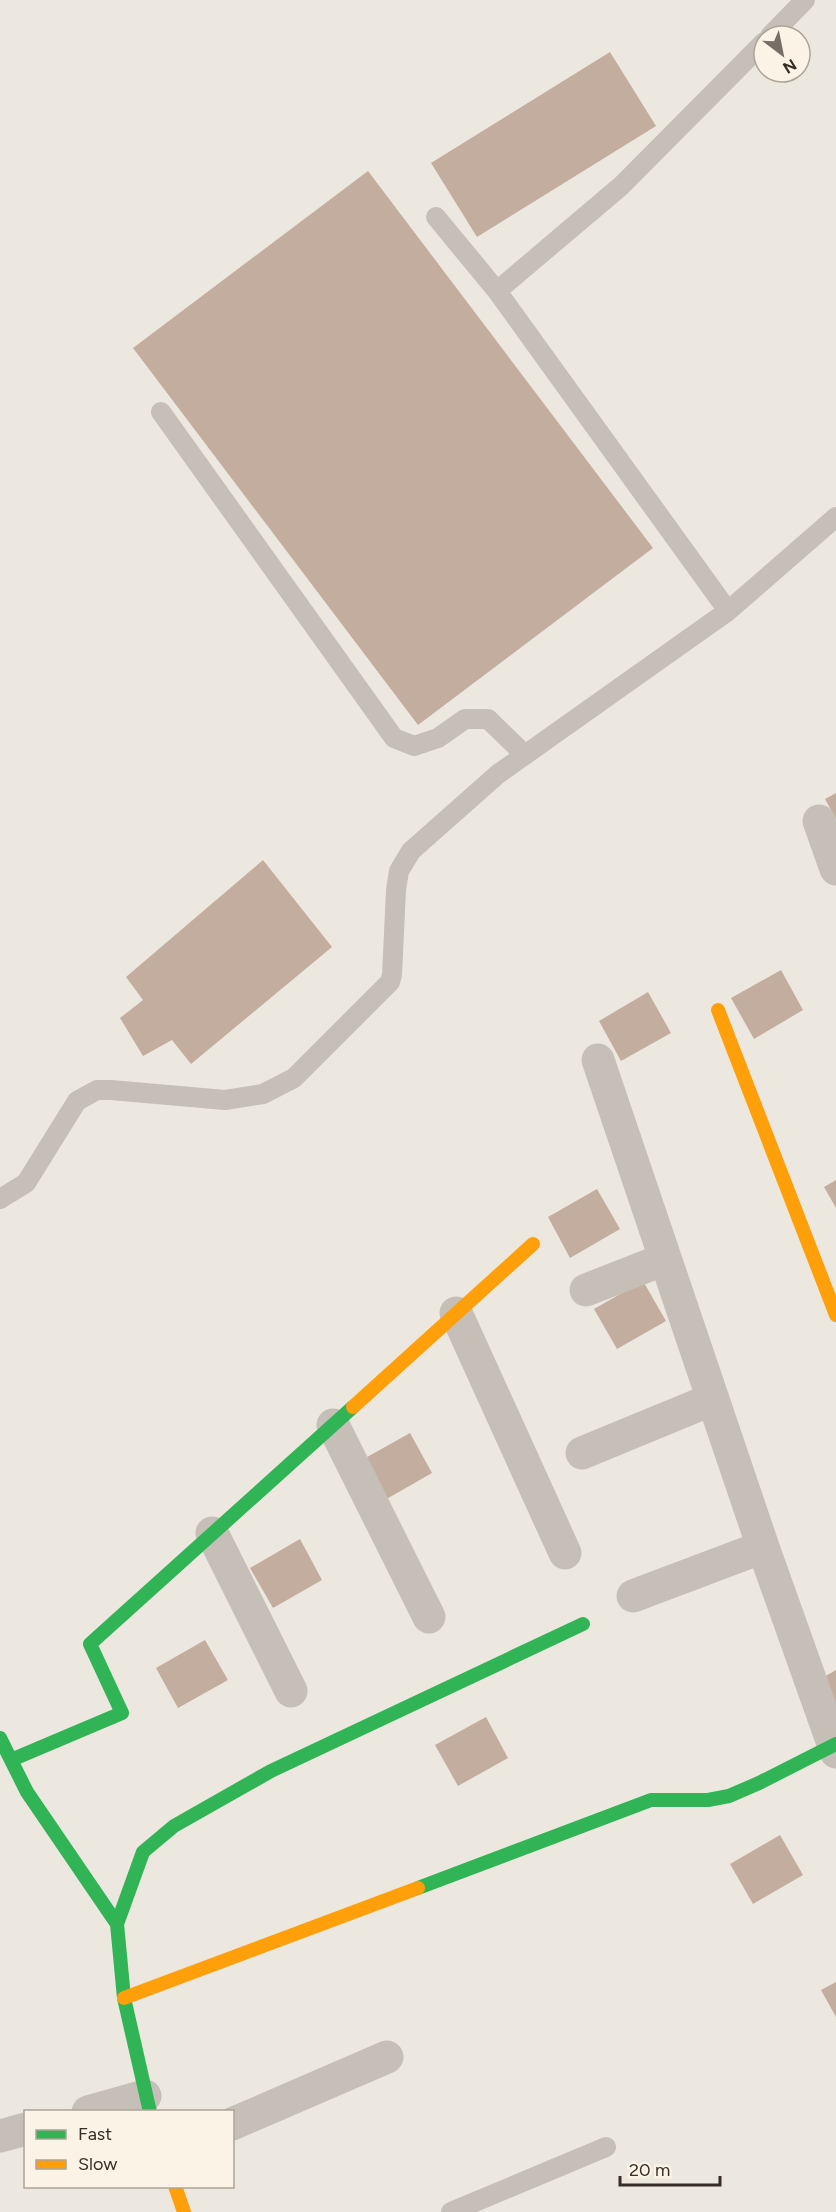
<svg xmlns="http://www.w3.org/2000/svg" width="836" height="2212" font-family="Figtree,sans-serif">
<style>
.building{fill:#c3ad9f}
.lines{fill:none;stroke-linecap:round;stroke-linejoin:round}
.lane{stroke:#c6bfb8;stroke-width:20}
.street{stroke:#c6bfb8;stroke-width:33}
.fast{stroke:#30b455;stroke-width:14}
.slow{stroke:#ff9f0a;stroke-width:14}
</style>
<rect width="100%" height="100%" fill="#ede8df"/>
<path class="building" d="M610,52L656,126L477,237L431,163Z
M368,171L653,548L418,725L133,348Z
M836,793V819L825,799Z
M263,860L332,947L191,1064L172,1040L143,1056L120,1018L143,1000L126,977Z
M781,970L803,1010L754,1039L731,998Z
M648,992L671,1033L621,1061L599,1021Z
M836,1180V1208L824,1187Z
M597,1189L620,1229L570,1258L548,1217Z
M643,1281L666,1321L617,1349L594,1309Z
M410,1433L432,1473L383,1501L360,1461Z
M300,1539L322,1580L273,1608L250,1568Z
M205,1640L228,1680L178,1708L156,1668Z
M836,1670V1715L817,1681Z
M486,1717L508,1758L458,1786L435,1745Z
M780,1835L803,1875L753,1904L730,1864Z
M836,1982V2017L821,1990Z"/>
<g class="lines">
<path class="lane" d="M770,36L805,0
M436,217L497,291L728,611
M497,291L621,186L764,42
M161,412L394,738L414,746L438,738L465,719H488L525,755
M0,1199L26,1183L77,1101L97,1090H111L225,1100L263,1094L294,1078L390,982L392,975L396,890L399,871L411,851L498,774L728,611L836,517
M451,2212L606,2147"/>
<path class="street" d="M819,821L836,869
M598,1060L763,1547L836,1752
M586,1290L665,1259
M456,1313L565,1553
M333,1425L429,1617
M582,1453L713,1399
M212,1533L291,1691
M633,1596L763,1547
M88,2112L145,2096
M232,2124L387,2057
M0,2136L26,2129"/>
<path class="fast" d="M0,1738L27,1792L117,1924L124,1998L150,2112
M11,1760L122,1713L90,1644L353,1407
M418,1888L651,1800H708L729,1796L759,1783L836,1744
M117,1924L143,1852L174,1826L271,1771L583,1624"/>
<path class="slow" d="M718,1010L836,1315
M353,1407L533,1244
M124,1998L418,1888
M175,2186L184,2212"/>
</g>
<rect x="24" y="2110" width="210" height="78" fill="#fbf3e6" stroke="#ada499" stroke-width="1.5"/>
<rect x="36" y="2130" width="30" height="9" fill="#30b455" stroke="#ada499" stroke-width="1.5"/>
<text x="78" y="2140" font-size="18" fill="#372d26">Fast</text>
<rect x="36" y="2160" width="30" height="9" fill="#ff9f0a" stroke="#ada499" stroke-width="1.5"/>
<text x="78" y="2170" font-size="18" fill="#372d26">Slow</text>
<g transform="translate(782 54) rotate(148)"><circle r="28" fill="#fbf3e6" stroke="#ada499" stroke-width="1.5"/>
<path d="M0-4.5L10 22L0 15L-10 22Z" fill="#776e67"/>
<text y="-9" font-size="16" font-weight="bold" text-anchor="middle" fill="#372d26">N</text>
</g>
<path d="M620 2176v9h100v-9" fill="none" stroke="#372d26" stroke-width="3"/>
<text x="629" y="2176" font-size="18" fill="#372d26" stroke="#fbf3e6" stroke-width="4.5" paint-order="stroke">20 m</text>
</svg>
